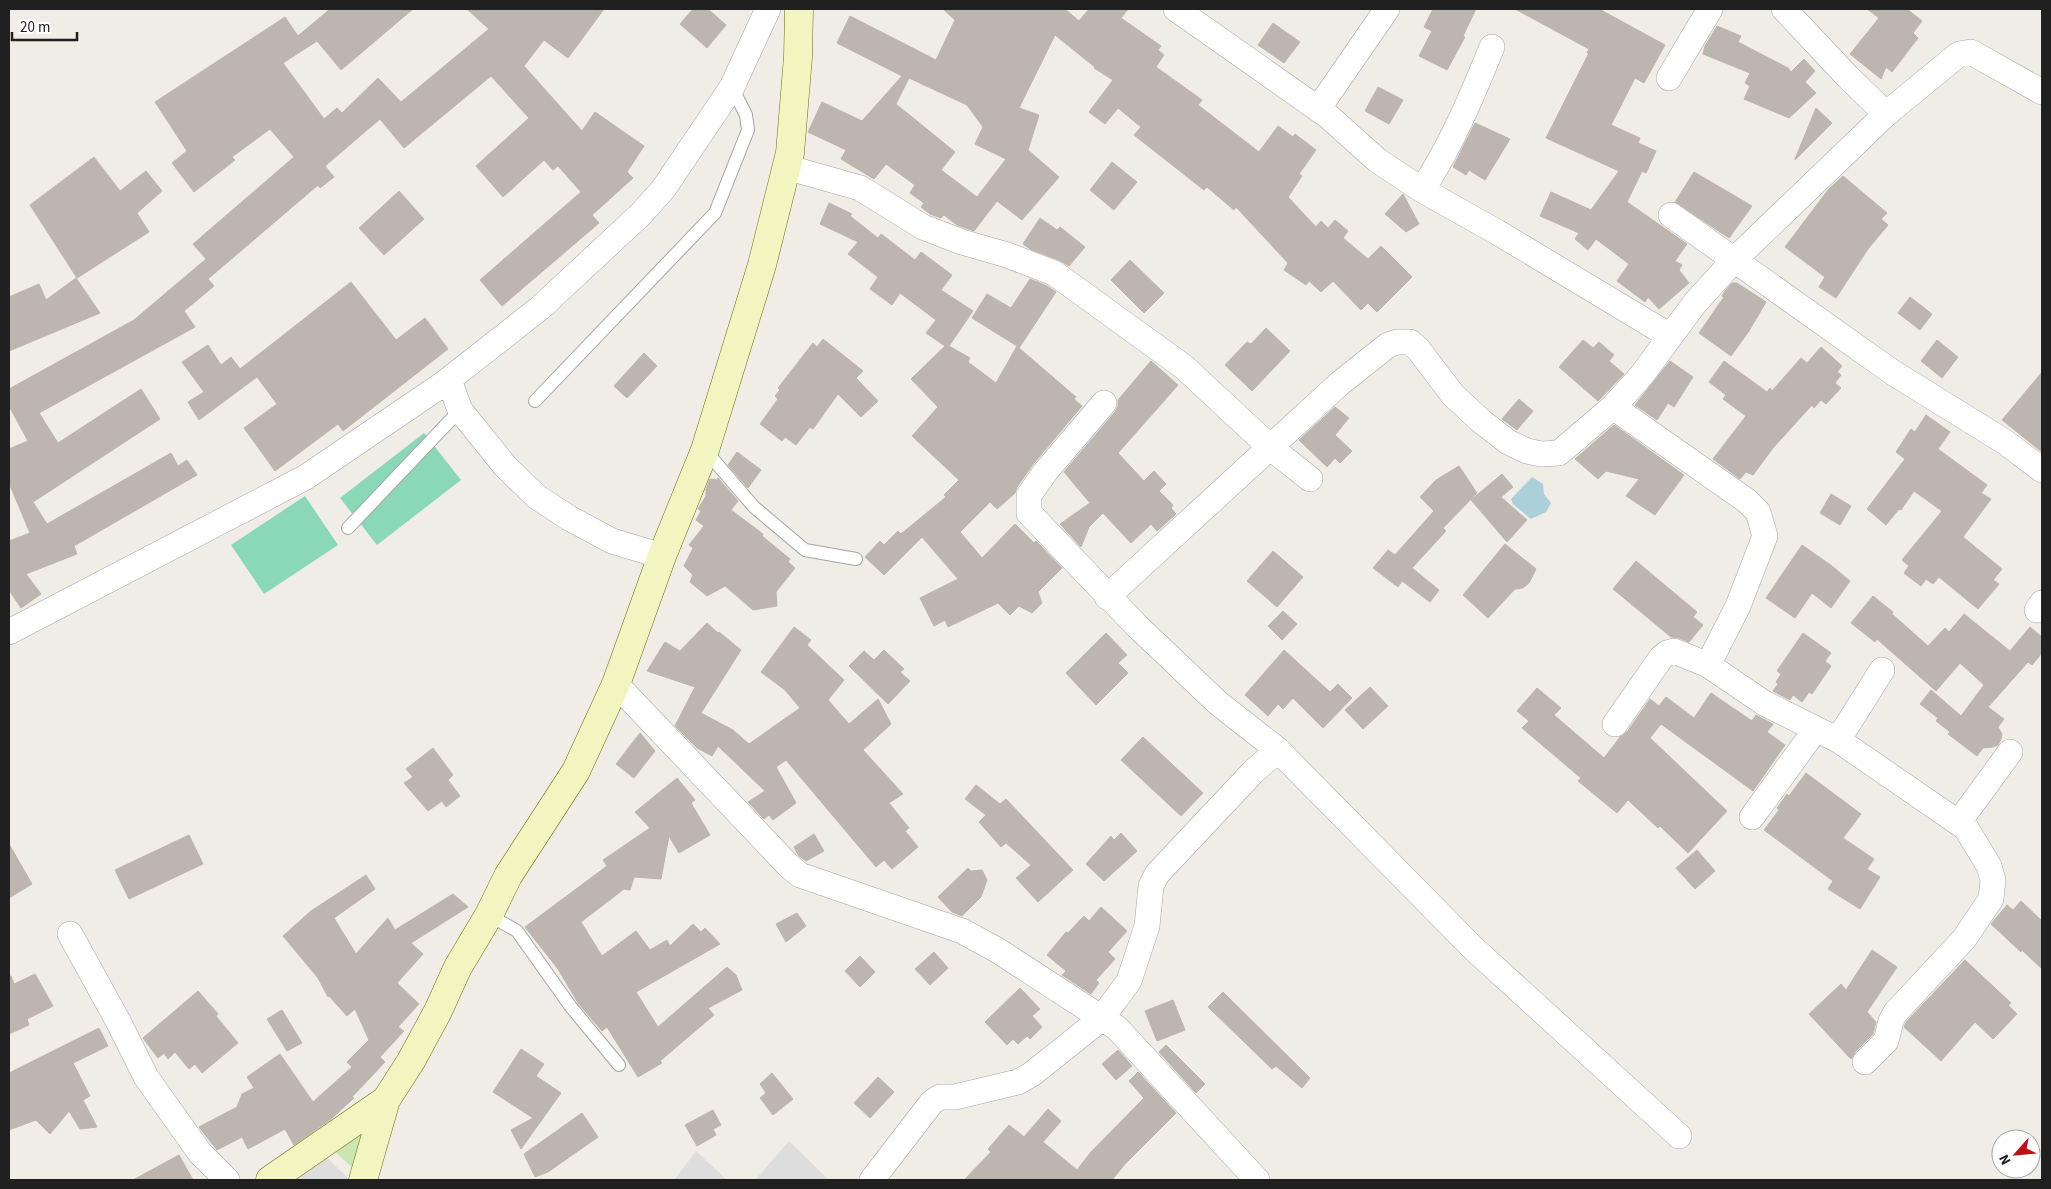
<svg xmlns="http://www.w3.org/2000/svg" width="2051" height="1189" font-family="'Source Sans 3',sans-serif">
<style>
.residential{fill:#dedddd}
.grass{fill:#cce6b1}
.pitch{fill:#8bd8b9}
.water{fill:#abd0da}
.building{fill:#bdb6b0;stroke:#c0b4aa;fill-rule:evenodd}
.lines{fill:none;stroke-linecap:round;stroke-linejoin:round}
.lane-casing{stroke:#a4a4a4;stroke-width:14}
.street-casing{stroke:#a4a4a4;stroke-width:26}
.secondary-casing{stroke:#67700e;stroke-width:29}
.lane{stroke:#fff;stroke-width:12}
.street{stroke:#fff;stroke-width:25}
.secondary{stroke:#f3f5c0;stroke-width:28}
</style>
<rect width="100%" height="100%" fill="#f0ede7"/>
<path class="residential" d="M789,1141L829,1180H755Z
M696,1151L727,1180H674Z
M323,1154L350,1180H283Z"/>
<path class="grass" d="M370,1122L354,1169L333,1150Z"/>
<path class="pitch" d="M424,433L461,480L377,545L340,498Z
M305,496L338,545L264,594L231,545Z"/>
<path class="water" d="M1532,477L1543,484L1544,494L1551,503L1546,512L1531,519L1513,504L1511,499Z"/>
<path class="building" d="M330,9H413L341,70L317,41L283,63L324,119L337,108L342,113L378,78L401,102L489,29L467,9H604L568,58L544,40L524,66L582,131L595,112L644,146L627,172L633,178L592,215L599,223L502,306L480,280L581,192L558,166L553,170L544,160L503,197L476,166L529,118L491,76L404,148L380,119L325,166L334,177L320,188L318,185L208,279L214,286L184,311L195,327L39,413L58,443L141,389L160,419L33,502L47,524L171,453L178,466L187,460L197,475L74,546L77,554L26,574L41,594L21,608L9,590V541L30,533L9,483V449L28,441L9,406V389L134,320L206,259L193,244L294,157L270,129L232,157L235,160L194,192L172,163L187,151L155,102L285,17L298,36Z
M693,9H708L726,25L707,48L680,24Z
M943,9H1065L1079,21L1089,9H1128L1121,18L1161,46L1158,50L1164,55L1156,67L1202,100L1198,105L1259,152L1278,126L1293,137L1295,134L1316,150L1299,174L1302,176L1288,197L1316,227L1321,221L1328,228L1335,220L1348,231L1343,238L1368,259L1381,246L1412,277L1377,312L1368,303L1361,310L1333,281L1321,292L1309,281L1306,285L1284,270L1288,263L1236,207L1234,210L1207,187L1204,190L1134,135L1141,127L1118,108L1105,124L1089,112L1113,80L1094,68L1095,67L1055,35L1019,108L1039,115L1028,150L1059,177L1022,220L997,201L974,231L957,225L944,215L941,218L930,214L921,207L924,203L910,193L915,185L886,164L874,179L841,159L846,150L808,132L822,102L862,121L902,76L837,43L850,16L936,60L955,20ZM909,78L967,105L983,127L975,144L1006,159L977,197L941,170L955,152L896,104Z
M1433,9H1476L1463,36L1465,37L1447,70L1419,56L1432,31L1424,27Z
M1515,9H1599L1665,45L1644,83L1635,78L1611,125L1640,138L1638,143L1656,151L1646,173L1642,171L1627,202L1687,244L1675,261L1682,265L1679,270L1689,283L1659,309L1648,297L1645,302L1617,281L1629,264L1596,239L1588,250L1575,239L1579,233L1540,216L1551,192L1591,210L1619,171L1546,138L1589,53H1587L1589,49Z
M1867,9H1907L1922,21L1913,33L1918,38L1892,72L1886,67L1881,79L1850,54L1879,18Z
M1273,23L1300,42L1284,63L1258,45Z
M1717,26L1741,36L1738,42L1788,68L1791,72L1804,59L1815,71L1805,82L1816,93L1789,118L1744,99L1750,86L1745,83L1750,73L1703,54L1705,46Z
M1378,87L1403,100L1389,124L1365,111Z
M1816,108L1832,123L1795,160V159Z
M1475,123L1510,139L1485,180L1469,170L1466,175L1453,167Z
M94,157L120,191L146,171L162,191L137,213L149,232L77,278L30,205Z
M1112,162L1137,182L1114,210L1090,190Z
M1694,172L1752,206L1729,238L1675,202Z
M1843,176L1887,213L1881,219L1888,225L1868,249L1836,298L1819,287L1825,277L1785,247L1828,190Z
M399,191L424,219L384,255L359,228Z
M1403,194L1419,224L1406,232L1385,214Z
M829,203L852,214L850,216L878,238L881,234L915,260L921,252L952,275L941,290L973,311L949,346L970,358L968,362L996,383L1017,346L972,318L987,294L1011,308L1030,279L1047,286L1056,292L1019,348L1076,397L1074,399L1082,406L1034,463L1017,487L1015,493L997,509L990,502L960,532L982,558L1015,524L1034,543L1036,541L1062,568L1038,592L1042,603L1032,613L1019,606L1010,615L998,603L948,627L945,620L934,626L920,598L958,579L922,537L884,575L865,557L880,541L884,545L898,531L901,534L946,497L944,495L959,480L912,436L938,407L911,379L945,346L926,333L936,320L900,293L892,305L870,289L878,277L848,254L858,242L820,224Z
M1040,218L1057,230L1060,227L1085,247L1069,266L1059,260L1030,249L1023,244Z
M1130,260L1164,293L1144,313L1111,280Z
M76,278L100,313L9,351V297L39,284L46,300Z
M351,282L396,340L425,318L448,349L343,431L338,424L275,471L244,428L277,404L257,377L199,420L188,402L204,392L182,362L208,345L221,365L231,357L240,369Z
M1732,283H1737L1766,302L1749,331L1731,356L1699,333L1724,297L1722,296L1725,291Z
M1910,297L1932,314L1920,330L1898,313Z
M1266,328L1290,351L1252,391L1225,365L1247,342L1251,344Z
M823,339L863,371L856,378L878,401L861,417L838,394L813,429L810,427L796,445L785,437L782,441L760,424L778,399L775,396L780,390L778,388L813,343L817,347Z
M1583,340L1593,348L1599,342L1614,355L1609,361L1624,374L1598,401L1559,367Z
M1937,340L1958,357L1942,378L1921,361Z
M1821,347L1842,366L1837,372L1841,375L1835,383L1841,388L1826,404L1821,400L1814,408L1812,405L1773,448L1753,475L1746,472L1740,479L1713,459L1746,416L1723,399L1726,395L1709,382L1724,361L1767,392L1770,388L1772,391L1801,358L1807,363Z
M644,353L657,366L627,398L614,386Z
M1151,361L1178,385L1118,453L1144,481L1154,471L1166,484L1159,491L1173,505L1171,508L1176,514L1157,531L1151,524L1131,543L1103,513L1089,527L1081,547L1060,524L1090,503L1064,472L1115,412L1118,406V400Z
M1670,361L1693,377L1674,407L1668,403L1657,420L1635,405Z
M2042,372V452L2002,420Z
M1519,399L1533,411L1517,430L1502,419Z
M1335,407L1349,418L1335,435L1352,451L1340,463L1335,458L1327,467L1299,440Z
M1926,415L1950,432L1938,449L1987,485L1981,493L1991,499L1963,537L2002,569L1993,580L1999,584L1978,609L1939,577L1933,584L1926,579L1921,586L1904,573L1909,566L1902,560L1942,511L1914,491L1901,510L1899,509L1886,525L1867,509L1905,459L1896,452L1911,429L1915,432Z
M1614,425L1684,475L1655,515L1626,496L1639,479L1606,471L1598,479L1575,459Z
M737,452L761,470L748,488L728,465Z
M1459,466L1477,493L1443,528L1446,531L1412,568L1439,590L1430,602L1402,581L1398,587L1373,568L1388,550L1395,555L1434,511L1420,497L1436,480Z
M1502,474L1513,487L1501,497L1527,520L1507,542L1471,500Z
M718,478L738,501L731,510L763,534L762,536L790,559L788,562L795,568L776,592L777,606L753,610L725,586L707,596L690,582L693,575L684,566L693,548L689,545L704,526L696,520L701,511L698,509L706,496V489L710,479L717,480Z
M1831,494L1851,506L1840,525L1820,513Z
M1505,544L1536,569L1529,583L1523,588L1515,589L1488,618L1463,595Z
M1802,545L1832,566L1850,581L1831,608L1812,593L1795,618L1766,598Z
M1273,551L1303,577L1277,607L1247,581Z
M1636,561L1697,612L1693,617L1703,625L1689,642L1679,638L1671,637L1613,589Z
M1873,596L1893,612L1892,614L1928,646L1945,628L1949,632L1964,614L2010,651L2030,627L2042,637V653L2032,665L2028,662L1988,707L2004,719L1998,727L2002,734L2001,739L1998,745L1993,747L1983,748L1977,756L1948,734L1950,732L1936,721L1938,718L1920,704L1931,690L1961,716L1984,685L1960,663L1936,691L1877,639L1875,642L1851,623Z
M1283,611L1297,624L1282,640L1268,626Z
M707,623L718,633L719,632L741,650L701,713L733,730L749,744L800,708L785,690L761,672L794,627L811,640L807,645L844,680L828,700L849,724L878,699L891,724L863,750L903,794L889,803L909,828L905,831L918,847L892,869L884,860L876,867L786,760L776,767L796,803L773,820L769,815L764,819L748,802L765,791L718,746L712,756L697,748L675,726L695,687L647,671L665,642L680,651Z
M1106,633L1127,655L1118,663L1128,673L1096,705L1066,673Z
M1803,633L1831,653L1825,661L1831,666L1812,694L1809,692L1802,702L1793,695L1790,700L1773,691L1778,684L1776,682L1781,674L1777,671Z
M884,650L904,669L900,672L910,681L888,704L849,666L864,651L874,660Z
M1284,650L1330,692L1338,684L1352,698L1323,728L1293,698L1283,709L1278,704L1268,716L1245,695Z
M1370,687L1388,706L1363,729L1345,710Z
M1537,688L1561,708L1554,715L1604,758L1620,737L1627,732L1650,699L1659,706L1666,697L1694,718L1711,693L1752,721L1756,715L1773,724L1767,732L1785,745L1753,791L1661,724L1650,738L1727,811L1688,853L1660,826L1658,828L1628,800L1617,813L1578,781L1581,778L1522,728L1529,721L1517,711Z
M640,733L655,751L634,778L616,764Z
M1143,737L1203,793L1181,816L1121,760Z
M433,748L453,775L448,780L460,796L446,807L442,801L428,811L404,783L413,777L406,769Z
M1806,773L1861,814L1843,838L1874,859L1867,869L1880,877L1860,909L1828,889L1833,881L1764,830L1779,810L1777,808L1787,794L1789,796Z
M677,778L695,800L691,803L710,835L679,853L669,836L661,879L634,877L630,890L624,889L581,922L602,956L636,931L650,950L667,940L670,946L693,924L701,932L705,928L720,944L636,992L658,1027L727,967L736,975L742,990L708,1008L714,1015L660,1061L662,1063L638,1077L607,1027L602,1031L578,1003L558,969L525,927L607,866L603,860L650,828L635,812Z
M976,785L1000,804L1006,799L1073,870L1038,902L1016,878L1031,865L1006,843L1001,847L979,822L986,815L965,799Z
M1121,833L1137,851L1104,881L1086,864L1111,836L1114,840Z
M814,834L824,851L806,861L799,856L794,847Z
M189,835L203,864L129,899L115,870Z
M9,844L32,884L9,898Z
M1697,850L1715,871L1695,889L1676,868Z
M968,868L971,871L982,870L987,880L981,897L962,916L952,912L938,897Z
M366,875L375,889L334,918L356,954L388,918L395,930L453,894L468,907L411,943L423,954L397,983L419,1004L398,1027L404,1031L380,1057L385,1062L352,1097L354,1098L331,1119L294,1145L285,1129L248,1149L242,1137L217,1150L199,1127L237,1107L242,1094L254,1088L247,1077L280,1054L313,1102L352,1067L347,1062L369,1040L355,1009L347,1016L329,996L328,997L318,978L283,936L311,911Z
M2021,901L2042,921V969L2022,950L2021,952L1991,924L2007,905L2013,910Z
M1101,907L1127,931L1108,952L1115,959L1096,980L1099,983L1091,994L1062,975L1066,971L1047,955L1066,932L1068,933L1084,916L1089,921Z
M797,913L806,926L786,942L776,924Z
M1872,950L1897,967L1867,1012L1876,1022L1873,1034L1855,1052L1851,1059L1809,1014L1841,984L1846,990Z
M934,952L948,968L930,985L915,969Z
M860,956L875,972L860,987L845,971Z
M1965,960L2011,1003L2008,1005L2017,1014L1993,1039L1975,1022L1941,1061L1904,1027L1907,1021Z
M35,974L53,1006L27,1019L29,1025L9,1034V976H11L14,984Z
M1020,988L1040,1009L1032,1016L1042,1027L1030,1039L1027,1036L1018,1044L1013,1039L1007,1045L985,1022Z
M198,991L218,1014L216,1016L238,1043L202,1073L195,1064L189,1069L175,1052L168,1059L164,1053L158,1058L143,1038Z
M1223,992L1310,1078L1302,1088L1276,1066L1272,1069L1208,1007Z
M1173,1000L1185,1030L1157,1041L1145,1011Z
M282,1010L302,1043L287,1051L267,1019Z
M99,1028L108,1046L73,1063L90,1096L83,1100L97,1127L80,1129L69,1111L50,1134L36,1120L9,1130V1073Z
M1166,1045L1205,1084L1196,1093L1159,1052Z
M521,1049L544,1064L536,1076L561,1093L521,1149L511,1130L533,1118L493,1092Z
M1118,1050L1132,1066L1116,1080L1102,1064Z
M1138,1072L1176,1113L1125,1164L1112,1180H964L991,1152L988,1149L1009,1125L1024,1137L1048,1109L1061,1121L1043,1142L1077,1170L1091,1152L1144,1098L1129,1081Z
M772,1073L793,1099L773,1115L760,1098L766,1093L760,1084Z
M878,1077L894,1092L870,1118L854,1103Z
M713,1110L721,1125L713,1129L716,1135L697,1146L685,1125Z
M582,1113L598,1137L548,1172L535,1177L524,1154Z
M179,1155L193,1180H133Z"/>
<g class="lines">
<defs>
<path id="lane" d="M535,401L715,213L748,130L746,115L732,87
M705,450L754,507L805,550L856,559
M348,528L460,410
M489,915L517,931L571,1007L619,1065"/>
<path id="street" d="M1176,9L1328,116L1377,160L1422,190L1497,232L1670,336
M1669,78L1710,9
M1318,109L1387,9
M1886,114L1959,54L1971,52L2042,92
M786,167L860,188L923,227L962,242L1007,255L1054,273L1184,367L1271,448L1310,479
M1422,190C1451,146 1472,96 1492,47
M1671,215L1892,372L2005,442L2042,470
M449,380L460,410L505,466L537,497L569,518L612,541L662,556
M1104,403L1046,471L1029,495V513L1137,626L1218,703L1278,750L1473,948L1679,1136
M1613,407L1747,501L1758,512L1765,536L1738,606L1708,665
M1107,597L1339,384L1388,345L1397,342H1410L1418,349L1453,395L1481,421L1508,442L1527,451L1541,454L1559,453L1613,407L1641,376L1695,303L1734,260L1886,114L1847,76L1784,9
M2037,610L2042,603
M9,632L306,477L443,384L540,308L641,214L664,188L732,87L768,9
M616,684L789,866L800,875L962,931L997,950L1117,1028L1257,1180
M1615,724L1661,658L1667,653L1674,651L1708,665L1764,703L1838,740L1966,828L1989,866L1993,880L1991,899L1964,939L1895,1013L1891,1021L1886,1041L1865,1062
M1838,740L1882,670
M1752,817L1816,729
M1959,822L2010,752
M70,934L118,1021L146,1077L200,1153L227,1180
M872,1180L932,1102L940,1097H955L1018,1082L1032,1074L1101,1019L1129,981L1147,926L1151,886L1157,874L1253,772L1278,750"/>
<path id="secondary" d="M270,1180L386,1100
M363,1180L386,1100L411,1061L438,1011L458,967L489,915L508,876L576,771L616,684L662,556L705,450L762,265L790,153L798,57L799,9"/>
</defs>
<use href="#lane" class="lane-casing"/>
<use href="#street" class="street-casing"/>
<use href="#secondary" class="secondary-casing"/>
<use href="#lane" class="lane"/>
<use href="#street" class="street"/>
<use href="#secondary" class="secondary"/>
</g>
<rect width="2051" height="1189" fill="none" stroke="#202020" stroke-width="20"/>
<g transform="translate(2016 1154) rotate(243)"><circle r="24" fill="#ffffff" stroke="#a6a6a6"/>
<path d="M0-4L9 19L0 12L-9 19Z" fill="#c01013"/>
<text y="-8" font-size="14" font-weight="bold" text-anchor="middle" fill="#202020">N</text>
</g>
<path d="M12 32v8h65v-8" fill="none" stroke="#202020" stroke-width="2.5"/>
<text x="20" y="32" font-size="15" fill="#202020" stroke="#ffffff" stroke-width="4" paint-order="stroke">20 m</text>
</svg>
